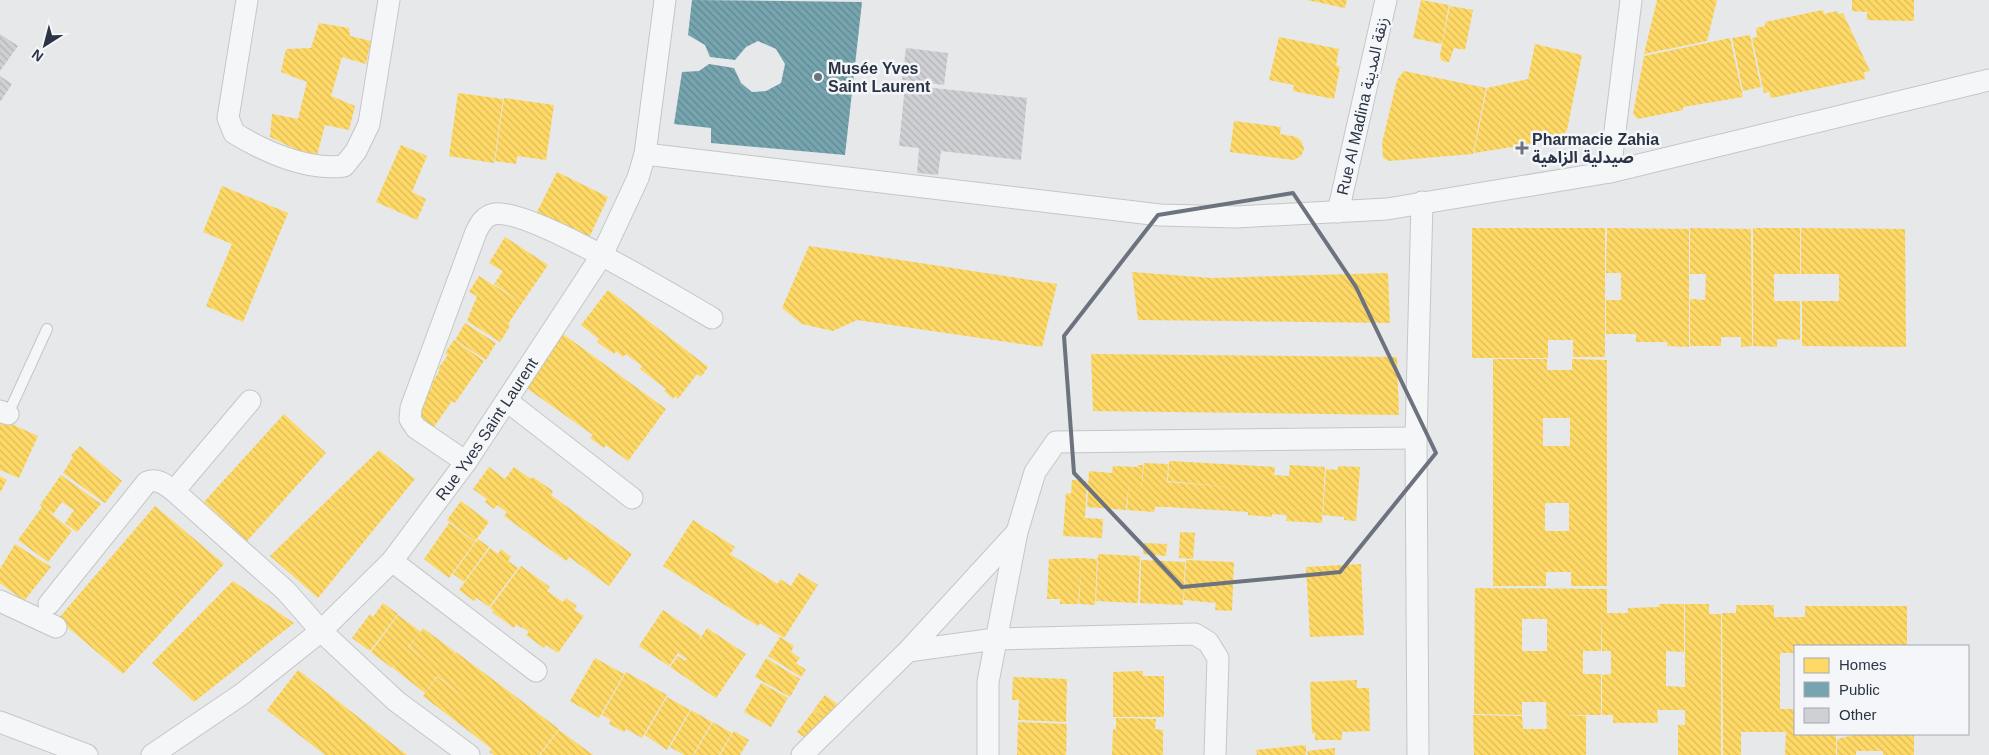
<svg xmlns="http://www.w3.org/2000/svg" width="1989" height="755" font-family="Arial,'Noto Sans Arabic',sans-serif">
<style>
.homes{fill:url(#homes-back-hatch);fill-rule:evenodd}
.public{fill:url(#public-back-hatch)}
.building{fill:url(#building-back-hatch)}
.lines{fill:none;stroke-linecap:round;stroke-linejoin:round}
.lane-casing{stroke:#c4c6c8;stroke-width:12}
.street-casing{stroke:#c4c6c8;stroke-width:23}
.lane{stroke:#f5f6f7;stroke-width:10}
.street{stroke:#f5f6f7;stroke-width:21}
.marked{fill:none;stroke:#6c737f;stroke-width:4;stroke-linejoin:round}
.poi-dot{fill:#6c737f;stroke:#f4f6f9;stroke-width:2}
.labels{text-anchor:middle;stroke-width:5;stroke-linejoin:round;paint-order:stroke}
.poi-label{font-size:16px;font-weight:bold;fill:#2b3445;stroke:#f4f6f9;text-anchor:start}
.street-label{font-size:16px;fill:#2b3445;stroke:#f4f6f9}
</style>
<defs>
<pattern id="homes-back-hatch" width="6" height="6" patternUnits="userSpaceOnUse" patternTransform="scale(1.25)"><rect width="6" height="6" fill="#ffd966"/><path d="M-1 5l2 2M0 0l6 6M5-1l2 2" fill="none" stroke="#dbbb5a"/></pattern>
<pattern id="public-back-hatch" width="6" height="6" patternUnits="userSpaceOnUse" patternTransform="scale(1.25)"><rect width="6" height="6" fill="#76a5af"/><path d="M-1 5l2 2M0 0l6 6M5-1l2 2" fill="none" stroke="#618790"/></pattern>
<pattern id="building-back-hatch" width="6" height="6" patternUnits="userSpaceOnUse" patternTransform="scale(1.25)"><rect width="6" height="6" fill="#ced0d3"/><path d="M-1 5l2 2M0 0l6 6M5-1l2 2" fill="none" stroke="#b1b3b6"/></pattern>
</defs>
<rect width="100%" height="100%" fill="#e6e8ea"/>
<path class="homes" d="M1307,0H1347L1345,8Z
M1421,0L1449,5L1442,44L1413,38Z
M1657,0H1717L1707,41L1644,54Z
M1852,0H1914V21L1867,20V12L1852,11Z
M1450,6L1473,10L1465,50L1454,48L1449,62H1445L1441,60L1440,55Z
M1823,10L1824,14L1837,11L1838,14L1843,13L1870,71L1864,72L1865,79L1771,98L1769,92L1764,93L1752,38L1757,37L1756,28L1765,26V22Z
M319,23L349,28L350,36L371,41L366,64L342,57L331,96L355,106L349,130L325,125L316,159L270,137L272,114L298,119L307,82L281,72L286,49L311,48Z
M1750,35L1761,87L1743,91L1732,38Z
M1279,37L1339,49L1336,65L1340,67L1334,99L1293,91L1294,85L1269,80Z
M1730,38L1743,97L1683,107V110L1638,119L1633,114L1644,56Z
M1535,44L1582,55L1567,130L1559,140L1474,153L1487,88L1528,79Z
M1404,71L1486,88L1473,154L1389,161L1383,158L1382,143L1397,80Z
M458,93L503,99L494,163L449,156Z
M504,98L554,105L546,160L517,156L516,164L495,161Z
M1234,121L1281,127L1280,134L1297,137L1302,142L1304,149L1301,156L1294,160L1230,152Z
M401,145L427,156L412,192L426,199L417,220L376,202Z
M557,172L608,197L588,240L536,214Z
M222,186L288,213L243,322L206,306L232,244L203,232Z
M1472,228H1605V357H1573V340H1548V358H1472Z
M1607,228L1689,229V347L1667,346V342H1636V334H1606V300H1621V273H1606Z
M1690,228L1751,229L1752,346L1741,347V337H1721V346H1690V299L1705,300L1706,274H1690Z
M1753,228H1800V274H1774V301H1800V340L1777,339V347L1753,346Z
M1801,228L1905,229L1906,347L1802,346V301H1839V274H1801Z
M505,237L548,265L522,303L494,284L503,271L489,263Z
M809,246L1057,284L1042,347L857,320L833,331L802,324L782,308Z
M1132,272L1212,278L1388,273L1390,323L1138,320Z
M479,276L522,303L508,324L510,326L500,342L467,321L477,296L469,292Z
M608,290L708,367L701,377L697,374L678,399L675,396L673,399L664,391L666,389L640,369L642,366L626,354L623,357L616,351L614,354L597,342L599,339L581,325Z
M465,323L496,343L486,360L455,340Z
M563,334L666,409L628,461L606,445L604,448L590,438L593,435L525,387Z
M454,340L484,361L455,403L452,401L434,427L414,413L432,387L430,386L440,370L438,369L448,355L445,353Z
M1091,354L1397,357L1399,415L1093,411Z
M1493,359H1547V370H1572V359L1607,360V586H1571V572H1546V586H1493ZM1543,418H1570V446H1543ZM1545,503H1569V531H1545Z
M284,414L326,453L247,541L204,502Z
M0,419L38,436L19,478L0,470Z
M80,446L122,481L105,503L63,473L73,457L71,455Z
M379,450L415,479L318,598L270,556Z
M1169,461L1275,467L1274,475L1289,476L1290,465L1325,467L1322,523L1286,521L1287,515L1272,514V517L1248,515V512L1168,507L1169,496L1168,507H1155L1154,512L1127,510L1129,483L1126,510L1087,507L1089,471L1112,473L1113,466L1138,467V465H1143L1141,495L1144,463L1168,464L1167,482L1229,487L1168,481Z
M1338,466L1360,467L1356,521L1344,520V517L1323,515L1326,469L1338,470Z
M489,467L505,479L514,467L531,479L533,477L553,491L551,495L632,554L609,586L576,562L580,556L576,562L569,557L566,561L504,516L507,512L497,505L494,509L485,502L487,499L473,489Z
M61,475L101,504L77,532L65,523L74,510L62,502L53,514L44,508L72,531L48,562L18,540L42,507L40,505Z
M0,476L7,480L0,493Z
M1072,480L1087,481L1085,518L1103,519L1102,538L1063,536L1066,493L1071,494Z
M461,501L489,522L475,541L447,520Z
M155,506L224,564L123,674L58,619Z
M693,520L735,547L730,554L778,584L780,579L791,586L799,573L818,585L784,638L760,623L758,626L663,566Z
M449,523L475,542L449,578L424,559Z
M1180,532L1195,533L1193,559L1179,558Z
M478,539L489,547L464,582L453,574Z
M1144,543L1167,544L1166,556L1143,554Z
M15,544L51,567L24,601L0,583V569Z
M490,548L498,554L501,549L511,557L508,561L518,568L489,607L477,598L474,601L459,590Z
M1098,554L1140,556L1138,603L1096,601Z
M1081,558L1097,559L1095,605L1079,604L1081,571L1078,604H1060V599H1047L1049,559Z
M1141,560L1185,562L1183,605L1140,603Z
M1186,560L1234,562L1232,611L1215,610L1216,603L1184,600Z
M1361,564L1364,635L1310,637L1306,567Z
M521,566L550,587L547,591L563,602L566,598L577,606L574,610L584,616L558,653L546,645L544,648L526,635L529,632L522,627L539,603L521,628L516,624L514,628L492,612L494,611L490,608Z
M233,581L294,623L194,702L152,663Z
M1475,588L1607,589V613H1628V608L1659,607V604H1684V652L1666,651V686L1685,687V604H1709V614H1721V755H1678V725H1685V710H1657L1658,723H1613V715H1602V675L1611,674V651H1602L1601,612V651H1583V674H1601V715H1560L1586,716V755H1474L1473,715L1522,716L1523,729H1547L1546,702H1522V715L1474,714ZM1522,619H1547V651H1522Z
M383,603L398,614L370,651L352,638L370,614L373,617Z
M1736,605H1774V617H1805V606H1907V646H1795V653H1780V709H1795V734H1836V755H1785L1786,732H1741V755H1723L1722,613H1736Z
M663,610L701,636L697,644L707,628L746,654L716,698L670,667L678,656L685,661L687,659L678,653L669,666L639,646Z
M398,615L421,632L423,628L455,652L452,657L456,652L559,729L539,755H494L489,752L492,749L423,696L437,677L468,700L437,676L425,693L393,668L397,663L392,668L371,652ZM419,633L409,647L441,671L408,647Z
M780,637L794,646L791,652L800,658L796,663L806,670L801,677L768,656Z
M595,658L624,674L599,718L570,701Z
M766,658L800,679L790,697L755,677Z
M298,670L407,755H325L267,710Z
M1143,671V676H1164V717H1113V672Z
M626,672L667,695L642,738L626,729L624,732L609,724L611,720L602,715Z
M1013,677L1067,679L1066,722L1018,720L1019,700H1012Z
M1357,680V688H1369L1370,731L1342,732V740H1315V733H1312L1310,682Z
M761,683L788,698L771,727L744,712Z
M825,695L843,708L812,743L797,732L814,710L824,717L814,709Z
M667,697L690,710L667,750L645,735Z
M691,710L712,722L693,755H684L670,747Z
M1116,718L1156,719L1155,729L1163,730V755H1112L1113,729H1116Z
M713,722L732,733L719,755H694Z
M1018,722L1067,724L1066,755H1017Z
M559,730L593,755H540Z
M734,731L749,740L740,755H720Z
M1858,734H1914V755H1883V751H1856V755H1837V739Z
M1306,745V755H1257L1256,750Z
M1335,748V755H1308L1307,751Z"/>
<path class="public" d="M692,0L862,2L845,155L711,143V128L674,124L682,72L699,71L709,64L734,68L741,83L752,92L766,91L781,83L785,64L776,49L758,41L746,47L735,60L710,57L705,45L688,35Z"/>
<path class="building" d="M0,34L18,46L0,71Z
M906,48L948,53L944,85L902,80Z
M0,76L12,84L0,102Z
M905,85L1027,98L1021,160L941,151L938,175L917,173L919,148L899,146Z"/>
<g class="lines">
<defs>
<path id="lane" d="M8,414L47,329"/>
<g id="street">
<path d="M247,0L228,118L234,133C265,152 308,171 344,166L356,151L369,124L389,0"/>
<path d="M645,154L1160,215L1236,217L1387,209L1610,172L1989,80"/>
<path d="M1610,172L1631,0"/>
<path d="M1338,212L1386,0"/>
<path d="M507,401L632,498"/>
<path d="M0,411L8,414"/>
<path d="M466,462L416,428L410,419L411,408L476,232C480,224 484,216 494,214C527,207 676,297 712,318"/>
<path d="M174,491L250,401"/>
<path d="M392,561L536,671"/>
<path d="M0,601L56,627"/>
<path d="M49,604L147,482C158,478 166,485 174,491L286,591L321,631L396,701L469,755"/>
<path d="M908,651L995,639L1195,634L1208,642L1218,658L1215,755"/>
<path d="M0,722L87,755"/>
<path id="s1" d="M152,755L242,694L321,631L392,561L466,462L602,255L638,178L645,154L665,0"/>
<path d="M802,755L908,651L1017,532"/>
<path d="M988,755V682L1017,532L1035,472L1056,442L1416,438"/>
<path d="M1418,755L1416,438L1422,202"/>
</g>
</defs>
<use href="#lane" class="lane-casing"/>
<use href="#street" class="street-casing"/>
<use href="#lane" class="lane"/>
<use href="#street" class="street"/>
</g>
<path class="marked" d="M1293,193L1356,287L1436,453L1340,572L1182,587L1074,473L1064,336L1158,215Z"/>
<g class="poi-dot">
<circle cx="818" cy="77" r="5"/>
<path d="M1519.5 140.5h5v5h5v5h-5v5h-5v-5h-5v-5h5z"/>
</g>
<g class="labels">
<g class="poi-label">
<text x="828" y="74">Musée Yves<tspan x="828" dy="18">Saint Laurent</tspan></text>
<text x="1532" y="145">Pharmacie Zahia<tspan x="1532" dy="18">صيدلية الزاهية</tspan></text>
</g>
<g class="street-label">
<text transform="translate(1362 106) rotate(-77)" y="6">Rue Al Madina زنقة المدينة</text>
<text dy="6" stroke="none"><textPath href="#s1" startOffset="472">Rue Yves Saint Laurent</textPath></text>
</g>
</g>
<rect x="1794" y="645" width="175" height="90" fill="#f4f6f9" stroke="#a4a8b1"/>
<rect x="1804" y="658" width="25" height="15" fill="#ffd966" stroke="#a4a8b1"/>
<text x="1839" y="670" font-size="15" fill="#2b3445">Homes</text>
<rect x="1804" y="682" width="25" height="15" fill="#76a5af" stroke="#a4a8b1"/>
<text x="1839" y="695" font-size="15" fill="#2b3445">Public</text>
<rect x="1804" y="708" width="25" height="15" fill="#ced0d3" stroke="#a4a8b1"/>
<text x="1839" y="720" font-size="15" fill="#2b3445">Other</text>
<g transform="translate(45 45) rotate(216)" stroke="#f4f6f9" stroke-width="4" paint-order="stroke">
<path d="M0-4L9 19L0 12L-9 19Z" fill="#2b3445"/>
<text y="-8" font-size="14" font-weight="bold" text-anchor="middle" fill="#2b3445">N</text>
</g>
</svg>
